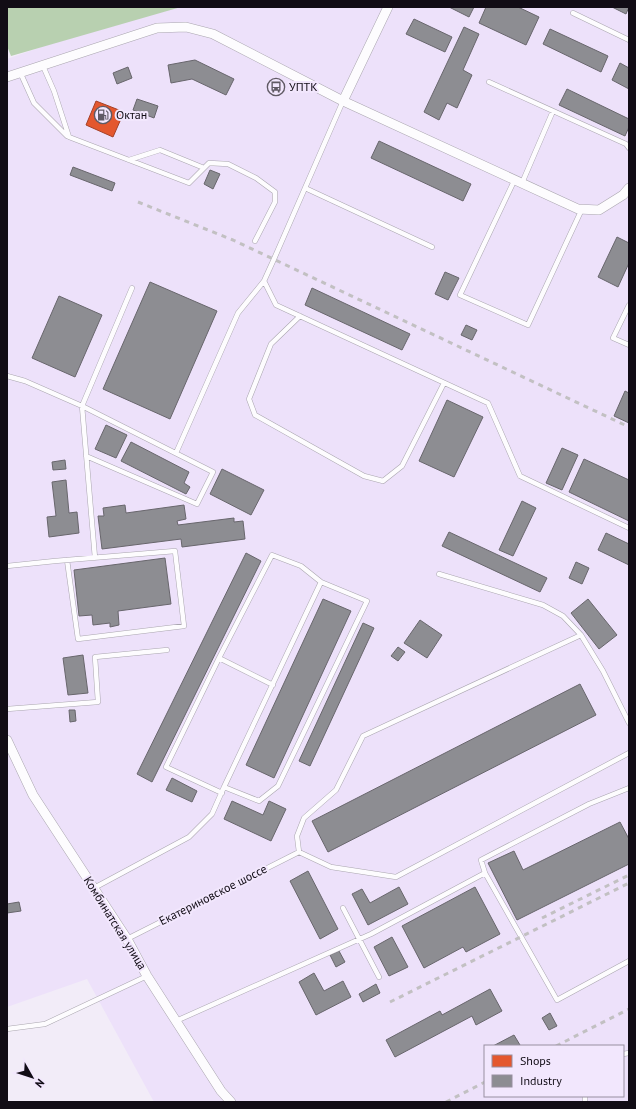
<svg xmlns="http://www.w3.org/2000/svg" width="636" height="1109" font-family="'PT Sans',sans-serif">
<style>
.built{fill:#ede1fa;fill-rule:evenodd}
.forest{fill:#b8d0b0}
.shops{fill:#e4572e;stroke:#a54026}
.industry{fill:#8d8d92;stroke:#68666c}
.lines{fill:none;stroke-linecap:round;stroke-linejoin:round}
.lane-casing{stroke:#aaa6af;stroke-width:5.5}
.street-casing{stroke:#aaa6af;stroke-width:10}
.lane{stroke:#fdfcfe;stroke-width:4.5}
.street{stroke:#fdfcfe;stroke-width:9}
.rail{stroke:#c2c0c2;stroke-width:3;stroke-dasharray:5 5;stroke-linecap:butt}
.labels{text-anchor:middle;stroke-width:4;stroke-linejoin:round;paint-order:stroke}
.poi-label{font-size:12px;fill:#110c15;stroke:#f2e7fd;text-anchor:start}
.street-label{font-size:12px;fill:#110c15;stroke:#f2e7fd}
</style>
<rect width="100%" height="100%" fill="#f2ecf8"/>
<path class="built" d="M178,7H629V1102H154L87,979L7,1007V59L70,37ZM485,1046H623V1096H485Z"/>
<path class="forest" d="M7,7H181L11,56L7,46Z"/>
<path class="shops" d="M96,101L124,112L113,137L86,125Z"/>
<path class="industry" d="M449,7H474L469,17Z
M486,7H518L539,17L526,45L479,23Z
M612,7H629L626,14Z
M414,19L452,37L445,52L406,34Z
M464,27L479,34L463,70L472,75L457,108L447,103L439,120L424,112Z
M550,29L608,56L601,72L543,44Z
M195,60L234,79L226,95L192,79L171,83L168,65Z
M620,63L629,68V89L612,80Z
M128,67L132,78L117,84L113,73Z
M567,89L629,119V127L625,136L559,105Z
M137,99L158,106L154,118L133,110Z
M379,141L471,184L463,201L371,158Z
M73,167L115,183L112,191L70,175Z
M210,170L220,174L213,189L204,184Z
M617,237L629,243V263L618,287L598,277Z
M445,272L459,278L448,300L435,294Z
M150,282L217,311L170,419L103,389Z
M312,288L410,334L402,350L305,305Z
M59,296L102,315L75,377L32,358Z
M466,325L477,330L472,340L461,335Z
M625,391L629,393V423L614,416Z
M447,400L483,417L454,477L419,461Z
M106,425L127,435L116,458L95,449Z
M131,442L189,472L184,483L190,487L186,494L121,461Z
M562,448L578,455L562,490L546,483Z
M584,459L629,480V521L569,492Z
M65,460L66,469L53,470L52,462Z
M222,469L264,490L251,515L210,494Z
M66,480L69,513L77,512L79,533L49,537L47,517L56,516L52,482Z
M522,501L536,508L513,556L499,550Z
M125,505L126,513L184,505L186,519L177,521L178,525L234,518V522L243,521L245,539L182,547L181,539L102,549L98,516H104L103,508Z
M449,532L547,578L540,592L442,546Z
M606,533L629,544V565L598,550Z
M246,553L261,561L152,782L137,774Z
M165,558L171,604L118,611L119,625L110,627V623L93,625L92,615L79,616L74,570Z
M576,562L589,568L582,584L569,578Z
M323,599L351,611L274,778L246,765Z
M588,599L617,635L599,649L571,613Z
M420,620L442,635L427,658L404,643Z
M363,623L374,628L310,766L299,761Z
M398,647L405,652L398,661L391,656Z
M83,655L88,693L68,695L63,658Z
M580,684L596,715L328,852L312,821Z
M69,710H75L76,721L70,722Z
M172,778L197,791L192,802L166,790Z
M232,801L263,815L269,801L286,809L271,841L224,819Z
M620,822L629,839V864L517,920L488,863L514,851L523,870Z
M308,871L338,929L320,939L290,881Z
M399,887L408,904L368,925L352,894L362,889L370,903Z
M475,887L500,934L466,952L463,947L424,968L402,926Z
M19,902L21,911L7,913V904Z
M392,937L408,967L389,976L374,947Z
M339,951L345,962L336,967L330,955Z
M314,973L324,991L343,981L351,997L316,1015L299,982Z
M376,984L380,993L363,1002L359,994Z
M490,989L502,1011L476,1025L472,1016L395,1057L386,1040L440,1011L442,1015Z
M550,1013L557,1026L549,1030L542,1018Z
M514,1035L520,1045L517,1046H493Z"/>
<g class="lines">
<defs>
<path id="lane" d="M573,13L629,40
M43,66L54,91L69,137L189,183L209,163L228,164L256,178L275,192V202L255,241
M20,72L34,103L67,136
M489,82L626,144L629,148
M129,160L160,150L204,168
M515,179L460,295L528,325L582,209
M522,183L553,111
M305,188L432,247
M264,281L276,305L488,403L520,476L629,528
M629,305L613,338L629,345
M300,316L271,344L249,399L255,415L364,476L383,481L402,466L444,383
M7,376L25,381L82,406L213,472L197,504L86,456
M176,453L238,313L264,281L274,259L343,101
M95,558L82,406L132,288
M7,566L55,561L175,551L184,626L78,639L67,560
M439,574L543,605L563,616L581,635L603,671L629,723
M219,658L273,685
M7,709L98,702L95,657L167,650
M222,793L166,767L219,658L272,555L301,566L321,582
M299,852L297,836L304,818L336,790L363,736L581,635
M299,852L331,867L396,877L629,753
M485,873L481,860L589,804L629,788
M94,888L189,837L212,814L224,787L321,582L367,601L278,786L259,801L224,787
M343,908L379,977
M127,939L299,852
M176,1021L371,934L485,873L557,1000L629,961
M7,1029L45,1024L147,976
M623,1054L629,1053
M585,1096V1102"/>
<path id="street" d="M7,77L157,28L186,27L213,34L343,101L578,209L599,210L623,195L629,188
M343,101L388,7
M7,740L33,795L127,939L147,976L221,1091L231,1102"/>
</defs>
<use href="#lane" class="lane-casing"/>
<use href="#street" class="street-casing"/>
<use href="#lane" class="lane"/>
<use href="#street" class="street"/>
<path class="rail" d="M138,202L233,240L629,427
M542,918L629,875
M390,1002L629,883
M556,1046L629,1009
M446,1102L485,1082"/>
</g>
<defs>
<symbol id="bus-ring" viewBox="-11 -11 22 22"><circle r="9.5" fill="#f2e7fd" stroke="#605a64" stroke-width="1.5"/><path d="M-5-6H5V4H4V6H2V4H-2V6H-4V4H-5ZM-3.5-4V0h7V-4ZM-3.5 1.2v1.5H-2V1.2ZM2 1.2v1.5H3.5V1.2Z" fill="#605a64"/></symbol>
<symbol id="fuel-ring" viewBox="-11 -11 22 22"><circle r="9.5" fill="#f2e7fd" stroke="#605a64" stroke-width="1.5"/><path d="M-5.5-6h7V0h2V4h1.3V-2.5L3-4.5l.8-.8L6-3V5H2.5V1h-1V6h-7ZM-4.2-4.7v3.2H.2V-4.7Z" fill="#605a64"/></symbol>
</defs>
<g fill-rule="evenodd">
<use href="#bus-ring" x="266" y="77" width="20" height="20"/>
<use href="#fuel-ring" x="93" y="105" width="20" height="20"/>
</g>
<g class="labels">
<g class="poi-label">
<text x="289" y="91">УПТК</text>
<text x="116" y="119">Октан</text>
</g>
<g class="street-label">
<text transform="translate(213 895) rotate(-27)" y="4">Екатериновское шоссе</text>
<text transform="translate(115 923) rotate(58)" y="4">Комбинатская улица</text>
</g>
</g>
<rect width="636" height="1109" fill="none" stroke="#110c15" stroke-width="16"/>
<rect x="484" y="1045" width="140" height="52" fill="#f2e7fd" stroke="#988fa0"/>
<rect x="492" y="1055" width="20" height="12" fill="#e4572e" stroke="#988fa0"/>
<text x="520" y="1065" font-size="12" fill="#110c15">Shops</text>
<rect x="492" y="1075" width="20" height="12" fill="#8d8d92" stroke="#988fa0"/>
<text x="520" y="1085" font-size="12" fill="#110c15">Industry</text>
<g transform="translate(32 1077) rotate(129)" stroke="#f2e7fd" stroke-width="3" paint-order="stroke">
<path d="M0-3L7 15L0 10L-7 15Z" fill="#110c15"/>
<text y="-6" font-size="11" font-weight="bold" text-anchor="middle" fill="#110c15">N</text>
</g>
</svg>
